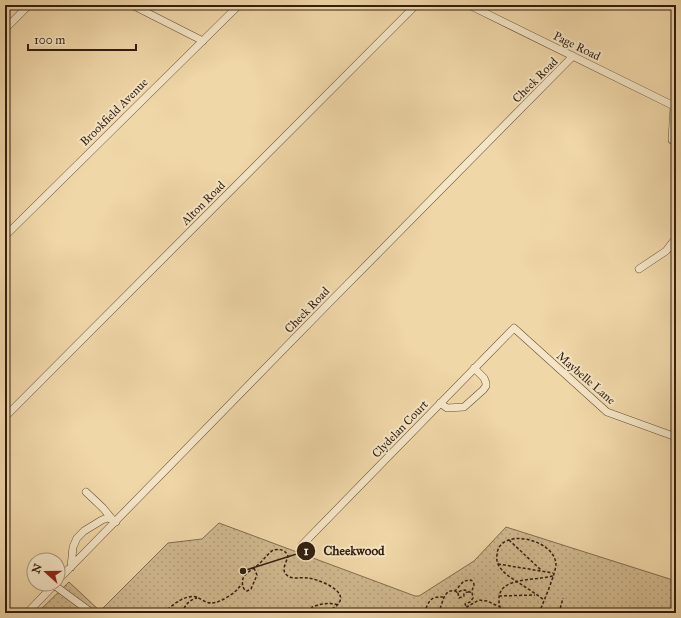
<svg xmlns="http://www.w3.org/2000/svg" width="681" height="618" font-family="'IM FELL Great Primer',serif">
<style>
.garden{fill:url(#garden-dots);stroke:#826b4e}
.lines{fill:none;stroke-linecap:round;stroke-linejoin:round}
.minor-casing{stroke:#624c34;stroke-width:8}
.path{stroke:#331e0e;stroke-width:1.5;stroke-dasharray:3 2;stroke-linecap:butt}
.minor{stroke:#f5e5c6;stroke-width:7}
.labels{text-anchor:middle;stroke-width:4;stroke-linejoin:round;paint-order:stroke}
.street-label{font-size:12px;fill:#331e0e;stroke:#f5e5c6}
.leader{fill:none;stroke:#331e0e;stroke-width:1.5}
.callout-dot{fill:#331e0e;stroke:#f5e5c6;stroke-width:1.5}
.mark-label{font-size:12px;text-anchor:middle;font-weight:bold;fill:#fff}
.callout-label{font-size:13px;text-anchor:middle;font-weight:bold;fill:#331e0e;stroke:#f5e5c6;stroke-width:4;stroke-linejoin:round;paint-order:stroke}
</style>
<defs>
<pattern id="garden-dots" width="8" height="8" patternUnits="userSpaceOnUse"><rect width="8" height="8" fill="#d0b88e"/><path d="M2 2h.1M6 6h.1" fill="none" stroke="#b39e79" stroke-width="1.8" stroke-linecap="round"/></pattern>
</defs>
<rect width="100%" height="100%" fill="#f0d7a8"/>
<filter id="stains"><feTurbulence type="fractalNoise" baseFrequency=".005" numOctaves="4"/><feColorMatrix values="0 0 0 0 .2 0 0 0 0 .09 0 0 0 0 .02 0 0 0 .5 -.17"/></filter>
<radialGradient id="worn" r=".72"><stop offset=".6" stop-color="#630" stop-opacity="0"/><stop offset="1" stop-color="#630" stop-opacity=".3"/></radialGradient>
<path class="garden" d="M219,523L415,596H419L474,561L506,527L676,581V613H37L69,582L100,611L168,543L202,539Z"/>
<g class="lines">
<defs>
<path id="minor" d="M132,5L203,41
M469,5L676,107
M5,29L29,5
M674,106L672,140L676,141
M5,236L239,5
M639,269L666,251L676,238
M440,403L447,408L464,407L483,390L486,386V383L484,378L474,368
M5,417L416,5
M86,492L103,508L112,519
M302,545L514,328L607,412L676,437
M71,567L73,547L77,538L84,531L102,520L107,518L112,519L116,522
M58,580L324,308L573,56
M54,585L92,613
M27,613L55,584"/>
</defs>
<use href="#minor" class="minor-casing"/>
<path class="path" d="M509,540L541,570
M498,564L553,573
M254,568L257,575L251,589L247,591L244,589C238,575 250,572 259,564C264,559 268,554 273,550C279,549 285,549 288,556C287,561 282,568 285,573C286,575 288,576 290,577C295,579 302,577 308,578C317,579 345,589 340,601C338,607 330,609 326,613
M455,591L458,593L460,591L465,590L472,593
M458,593L459,598L464,596C463,592 467,592 470,592
M499,596L535,595
M164,613C172,605 185,594 197,597C201,599 206,603 211,603C219,604 239,591 241,584
M182,613C185,605 189,600 197,598
M310,613L312,611V607C320,604 329,602 338,605
M337,613L343,612L356,613
M396,613C403,610 410,610 417,613
M424,613C429,601 430,596 444,597
M438,613C443,605 443,588 455,591L464,581L471,580C477,585 472,587 472,592C472,594 473,596 473,598L470,602L465,604L467,608
M442,613L463,609L479,600L487,601L513,613
M502,613C487,575 530,582 553,576
M539,613C543,603 556,573 556,564C554,538 498,527 497,555C496,561 498,566 502,570C506,575 513,579 519,583C527,588 536,594 544,600
M559,613L563,598"/>
<use href="#minor" class="minor"/>
</g>
<g class="labels">
<g class="street-label">
<text transform="translate(577 46) rotate(26)" y="4">Page Road</text>
<text transform="translate(535 80) rotate(-45)" y="4">Cheek Road</text>
<text transform="translate(114 112) rotate(-45)" y="4">Brookfield Avenue</text>
<text transform="translate(203 203) rotate(-45)" y="4">Alton Road</text>
<text transform="translate(307 310) rotate(-46)" y="4">Cheek Road</text>
<text transform="translate(586 378) rotate(41)" y="4">Maybelle Lane</text>
<text transform="translate(400 429) rotate(-46)" y="4">Clydelan Court</text>
</g>
</g>
<path class="leader" d="M243 571L306 551"/>
<g class="callout-dot">
<circle cx="243" cy="571" r="4"/>
<circle cx="306" cy="551" r="10"/>
</g>
<g class="mark-label">
<text x="306" y="555">1</text>
</g>
<g class="callout-label">
<text x="354" y="555">Cheekwood</text>
</g>
<rect width="681" height="618" fill="none" stroke="#f0d7a8" stroke-width="20"/>
<rect x="6" y="6" width="669" height="606" fill="none" stroke="#331e0e" stroke-width="2"/>
<rect x="10" y="10" width="661" height="598" fill="none" stroke="#331e0e"/>
<g transform="translate(46 572) rotate(291)"><circle r="19" fill="#f5e5c6" stroke="#a7957c"/>
<path d="M0-3L7 15L0 10L-7 15Z" fill="#8f2418"/>
<text y="-6" font-size="11" font-weight="bold" text-anchor="middle" fill="#331e0e">N</text>
</g>
<path d="M28 44v6h108v-6" fill="none" stroke="#331e0e" stroke-width="2"/>
<text x="34" y="44" font-size="12" fill="#331e0e" stroke="#f5e5c6" stroke-width="3" paint-order="stroke">100 m</text>
<rect width="100%" height="100%" filter="url(#stains)"/>
<rect width="100%" height="100%" fill="url(#worn)"/>
</svg>
